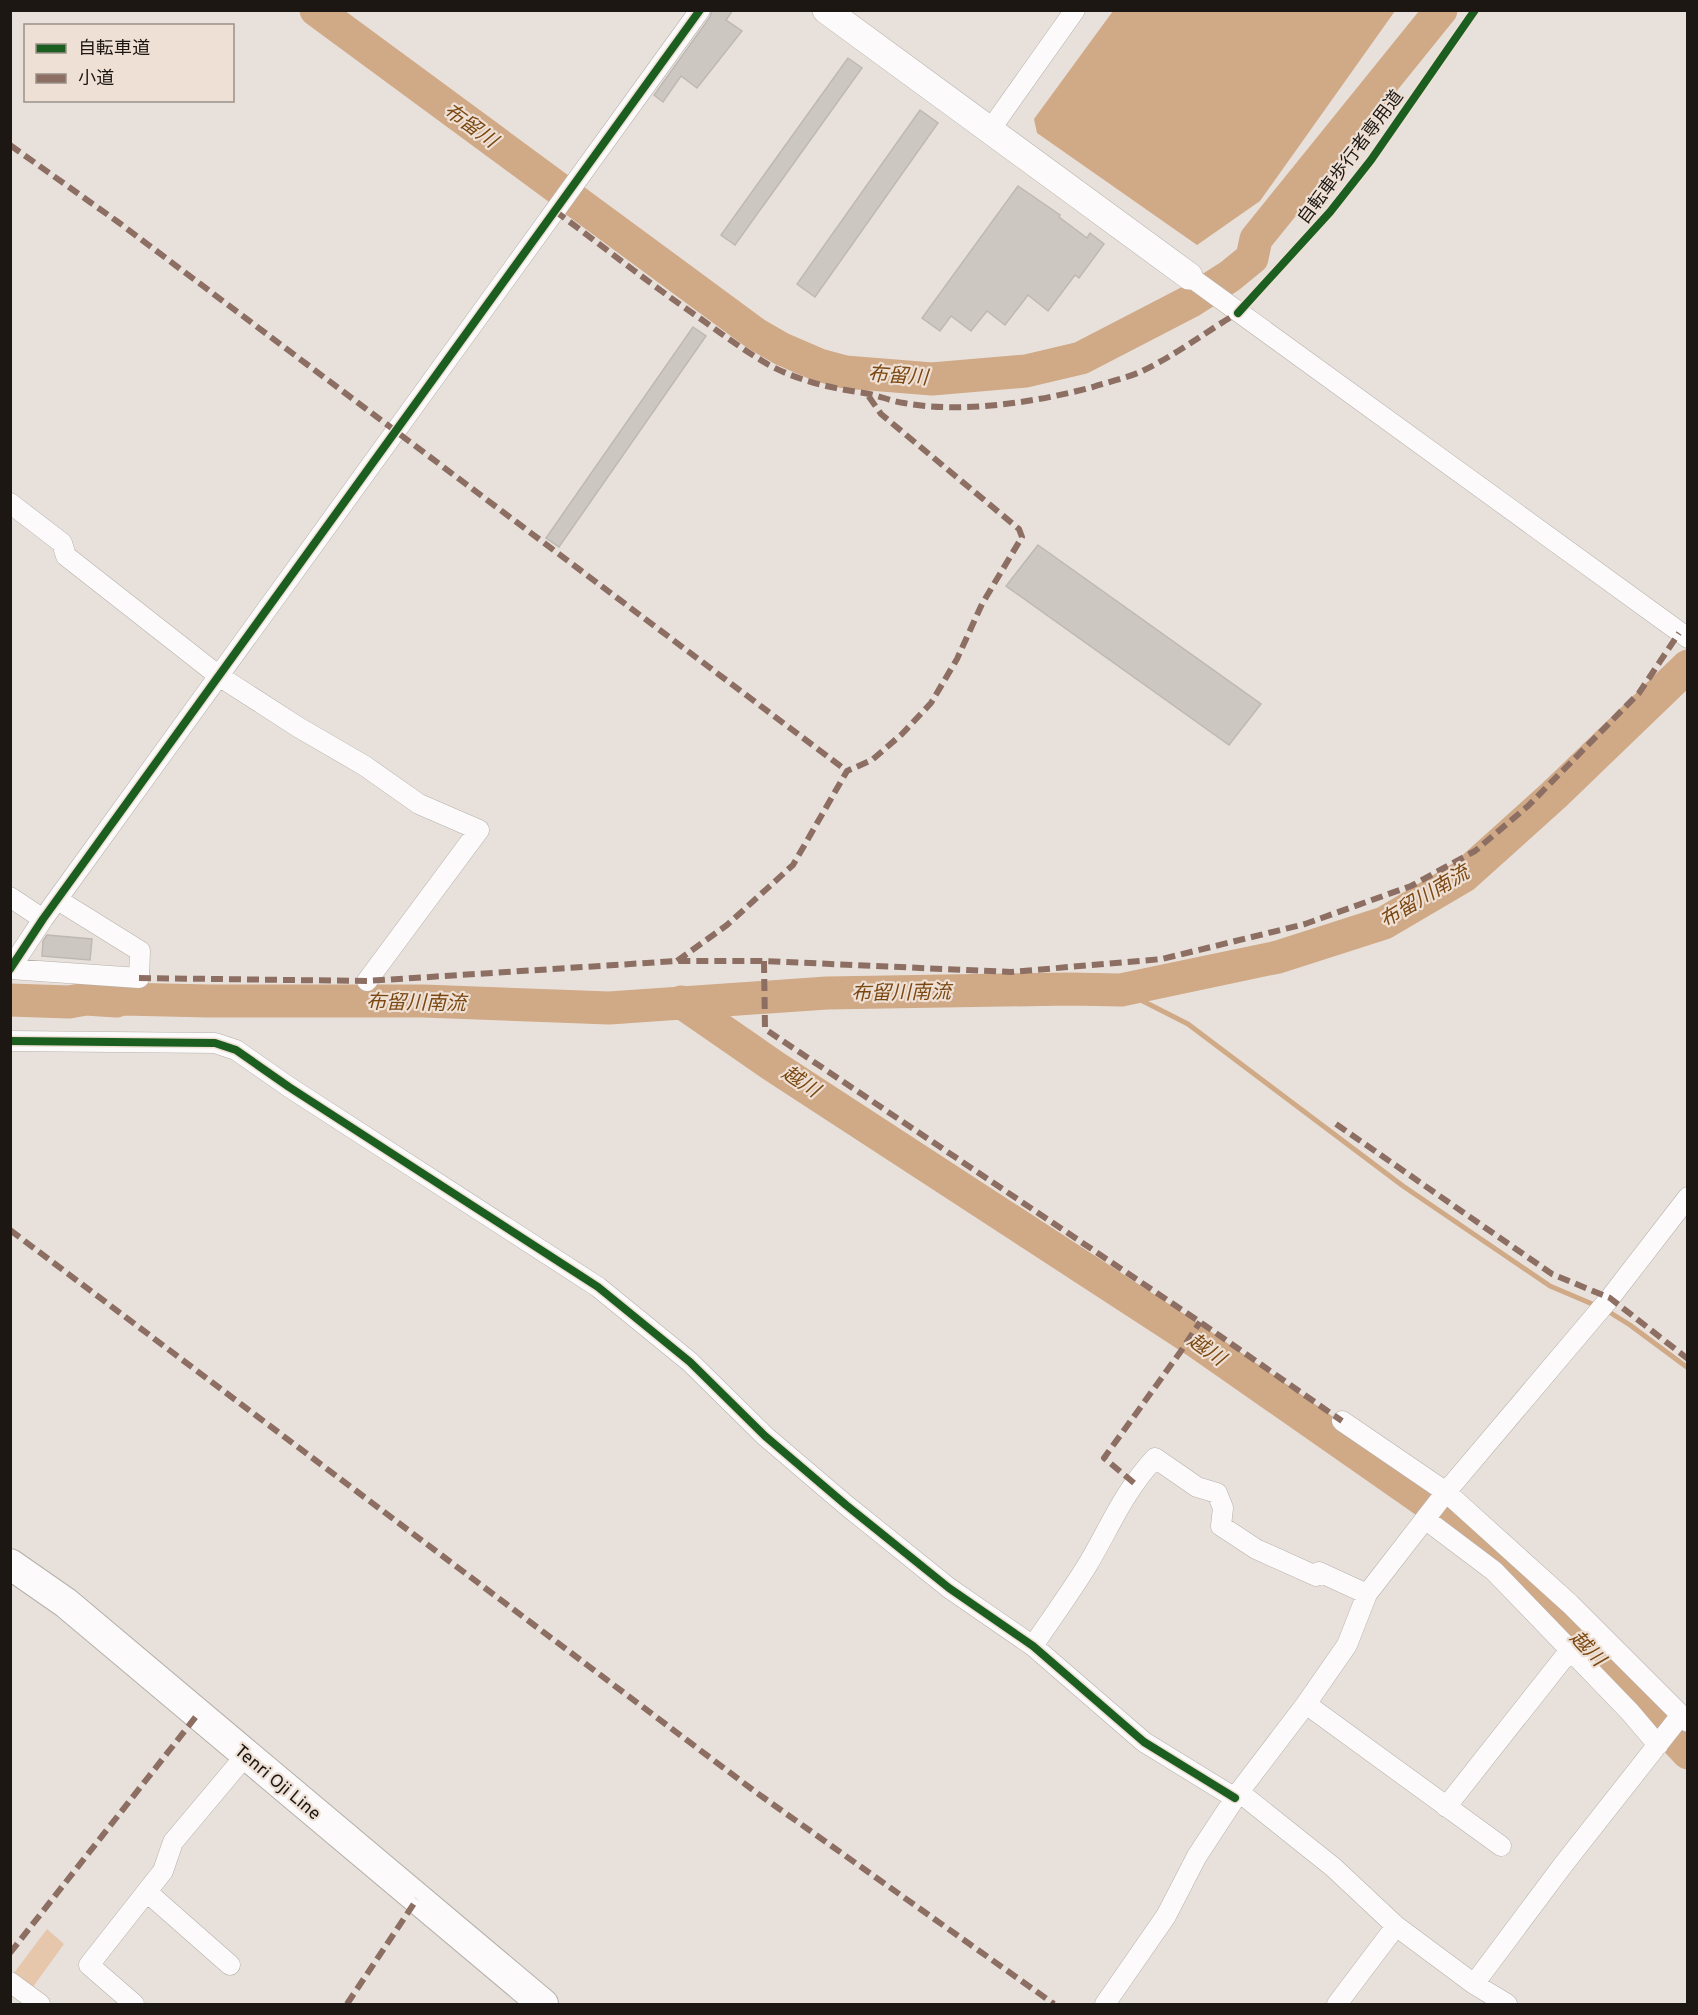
<svg xmlns="http://www.w3.org/2000/svg" width="1698" height="2015" font-family="Overpass,'Noto Sans JP',sans-serif">
<style>
.green{fill:#e6c7ab}
.water{fill:#d0a987}
.lines{fill:none;stroke-linecap:round;stroke-linejoin:round}
.stream{stroke:#d0a987;stroke-width:5}
.river{stroke:#d0a987;stroke-width:33}
.building{fill:#cdc7c2;stroke:#beb8b3;stroke-width:1.5}
.street-casing{stroke:#b6b0ab;stroke-width:21}
.secondary-casing{stroke:#b6b0ab;stroke-width:28}
.primary-casing{stroke:#b6b0ab;stroke-width:32}
.street{stroke:#fcfafa;stroke-width:20}
.secondary{stroke:#fcfafa;stroke-width:27}
.primary{stroke:#fcfafa;stroke-width:30}
.quiet{stroke:#8d6e63;stroke-width:6;stroke-dasharray:12 6;stroke-linecap:butt}
.cycleway-casing{stroke:#eee0d5;stroke-width:11}
.cycleway{stroke:#1b5e20;stroke-width:8}
.labels{text-anchor:middle;stroke-width:4.5;stroke-linejoin:round;paint-order:stroke}
.street-label{font-size:18px;fill:#1c1713;stroke:#eee0d5}
.water-label{font-size:20px;font-style:italic;fill:#7b4812;stroke:#eee0d5}
</style>
<rect width="100%" height="100%" fill="#e8e1db"/>
<path class="green" d="M47,1929L64,1944L30,1991L11,1977Z"/>
<path class="water" d="M1113,11V10L1395,11L1260,201L1197,245L1037,133L1034,119Z"/>
<g class="lines">
<path class="stream" d="M1121,990L1188,1024L1403,1186L1550,1286L1597,1306
M1606,1310L1630,1325L1688,1368"/>
<path class="river" d="M316,10L756,334L782,349L819,365L845,372L932,379L1026,371L1081,358L1191,301L1230,276L1252,258L1256,239L1441,10
M10,1000L69,1002L86,999L116,1001L122,999L209,1001H423L609,1008L827,993L1069,989L1121,990L1278,957L1384,923L1464,876L1554,795L1688,666
M681,1002L775,1067L1197,1342L1442,1513L1577,1636L1688,1753"/>
</g>
<path class="building" d="M712,10H733L726,20L742,31L697,88L681,76L663,102L654,95L710,17Z
M848,58L862,68L735,245L721,235Z
M920,110L938,123L815,297L797,284Z
M1018,186L1060,215L1059,217L1087,238L1090,233L1104,244L1079,278L1075,275L1048,311L1028,295L1005,325L987,311L971,331L951,316L940,331L922,318Z
M693,327L706,336L559,547L546,538Z
M1038,545L1261,704L1229,745L1006,586Z
M47,935L92,939L90,960L42,956L43,941Z"/>
<g class="lines">
<defs>
<path id="street" d="M990,130L1075,10
M1189,276L1688,638
M10,503L62,543L66,556L219,676L298,727L365,766L419,804L479,830L367,981
M10,897L43,919
M10,969L43,919L700,10
M10,969L139,978L140,951L58,900
M10,1041L215,1043L236,1050L289,1087L598,1287L690,1362L765,1436L846,1505L949,1588L1033,1646L1144,1742L1235,1798
M1342,1421L1446,1492L1570,1604L1688,1722
M1425,1519L1494,1571L1630,1712L1658,1745
M1033,1646C1051,1619 1071,1592 1088,1564C1111,1525 1123,1493 1155,1458L1197,1487L1217,1493L1223,1508L1221,1526L1256,1549L1316,1576L1319,1572L1367,1594
M1306,1704L1501,1846
M1239,1792L1333,1867L1396,1926L1474,1984L1507,2004
M1446,1807L1570,1650
M147,1892L230,1965
M10,1982L40,2004
M1474,1984L1563,1865L1681,1715
M134,2004L89,1965L163,1871L173,1842L246,1755
M1105,2004L1166,1916L1197,1856L1239,1792L1306,1704L1347,1645L1367,1594L1446,1492L1610,1298L1688,1197
M1337,2004L1396,1926"/>
<path id="secondary" d="M826,10L1189,276"/>
<path id="primary" d="M10,1564L66,1603L543,2004"/>
</defs>
<use href="#street" class="street-casing"/>
<use href="#secondary" class="secondary-casing"/>
<use href="#primary" class="primary-casing"/>
<use href="#street" class="street"/>
<use href="#secondary" class="secondary"/>
<use href="#primary" class="primary"/>
<path class="quiet" d="M10,145L118,222L847,771
M555,211C604,247 651,285 701,319C723,335 745,351 769,365C799,381 830,388 864,393C878,395 890,401 904,403C963,414 1036,402 1093,387C1108,382 1126,378 1140,372C1175,356 1205,332 1238,313
M677,961L727,925L793,865L847,771L872,760L902,734L931,703L957,659L982,604L1022,537L1019,529L881,414L867,394
M764,961L765,1029L1200,1322L1342,1421
M139,978L367,981L677,961H764L1011,972L1162,959L1305,924L1411,886L1475,851L1528,806L1639,693L1679,633
M1336,1124L1552,1274L1610,1298L1688,1359
M10,1230L757,1793L1054,2004
M1134,1483L1104,1458L1181,1351L1200,1322
M10,1953L198,1714
M347,2004L417,1899"/>
<defs>
<path id="cycleway" d="M1238,313L1330,212L1371,160L1475,10
M10,969L43,919L700,10
M10,1041L215,1043L236,1050L289,1087L598,1287L690,1362L765,1436L846,1505L949,1588L1033,1646L1144,1742L1235,1798"/>
</defs>
<use href="#cycleway" class="cycleway-casing"/>
<use href="#cycleway" class="cycleway"/>
</g>
<g class="labels">
<g class="street-label">
<text transform="translate(1350 157) rotate(-53)" y="6">自転車歩行者専用道</text>
<text transform="translate(278 1782) rotate(40)" y="6">Tenri Oji Line</text>
</g>
<g class="water-label">
<text transform="translate(471 125) rotate(36)" y="7">布留川</text>
<text transform="translate(898 375) rotate(4)" y="7">布留川</text>
<text transform="translate(1424 896) rotate(-31)" y="7">布留川南流</text>
<text transform="translate(901 992) rotate(-1)" y="7">布留川南流</text>
<text transform="translate(416 1002) rotate(1)" y="7">布留川南流</text>
<text transform="translate(801 1081) rotate(33)" y="7">越川</text>
<text transform="translate(1207 1349) rotate(35)" y="7">越川</text>
<text transform="translate(1588 1648) rotate(46)" y="7">越川</text>
</g>
</g>
<rect width="1698" height="2015" fill="none" stroke="#1c1713" stroke-width="24"/>
<rect x="24" y="24" width="210" height="78" fill="#eee0d5" stroke="#9a9087" stroke-width="1.5"/>
<rect x="36" y="44" width="30" height="9" fill="#1b5e20" stroke="#9a9087" stroke-width="1.5"/>
<text x="78" y="54" font-size="18" fill="#1c1713">自転車道</text>
<rect x="36" y="74" width="30" height="9" fill="#8d6e63" stroke="#9a9087" stroke-width="1.5"/>
<text x="78" y="84" font-size="18" fill="#1c1713">小道</text>
</svg>
